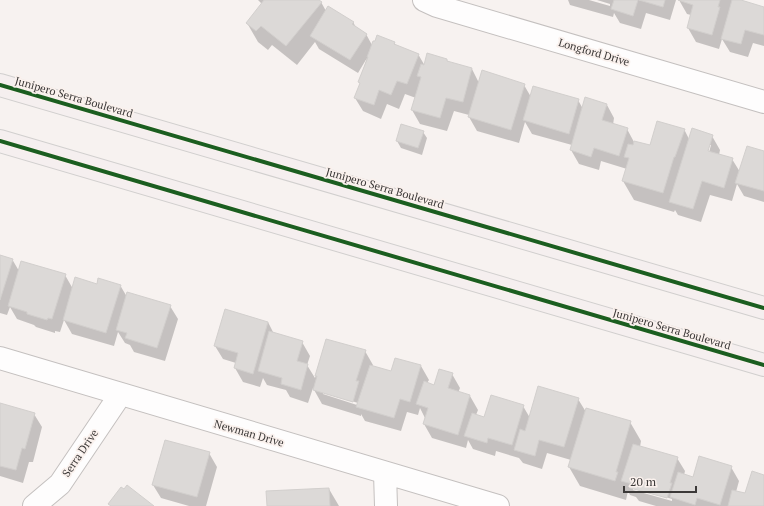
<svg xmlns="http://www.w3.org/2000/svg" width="764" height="506" font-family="'PT Serif',serif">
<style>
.shadow{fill:#0003;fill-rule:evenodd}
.building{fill:#dcd9d7;stroke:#d2cfcd}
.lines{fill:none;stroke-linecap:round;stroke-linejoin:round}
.minor-casing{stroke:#c4c0bf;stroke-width:24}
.major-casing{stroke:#d1cfce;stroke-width:24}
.minor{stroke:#fefdfd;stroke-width:22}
.major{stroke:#f5efef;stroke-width:22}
.cycleway-casing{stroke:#faf1ed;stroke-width:6}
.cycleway{stroke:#1b5e20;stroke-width:4}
.labels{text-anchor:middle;stroke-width:3.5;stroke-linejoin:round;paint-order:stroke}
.street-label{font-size:11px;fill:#3c3938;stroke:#faf1ed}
</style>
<rect width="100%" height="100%" fill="#f7f2f0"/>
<path class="shadow" d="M258,0H318L321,2L326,11L353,22L357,29L366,34L372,45L394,42L396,46L418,54L425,66L447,60L448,63L472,69L479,83L524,85L531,97L578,100L583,109L607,105L614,118L613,125L627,129L634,142L650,147L684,129L689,139L712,136L720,150L719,155L732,159L740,172L764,152V202L744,196L737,184L732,201L710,195L701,222L678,215L675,210L674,212L634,200L623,181L627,169L601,161L599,170L579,164L571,150L572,145L532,134L525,122L519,143L477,131L469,117V115L454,111L447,131L420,124L412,110L416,98L405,94L399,109L387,104L381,119L363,111L355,98L361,84L359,82L367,58L358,73L319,49L315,42L297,65L272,45L268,50L258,42L247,23L262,4ZM709,145H711L708,156L706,155Z
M568,0H589L610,6V4L597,0H676L670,20L646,13L641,29L620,23L614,13L613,17L570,5Z
M679,0H737L764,8V46L753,43L748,57L730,52L722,39L719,49L696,42L688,28L691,15L687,14Z
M402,125L423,132L427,138L422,155L401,148L397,141Z
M0,256L12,259L19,271L65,275L73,289L97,285H120L127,297L170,306L178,319L165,361L134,352L130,345L125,343L118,332L114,346L72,334L64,320L60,332L55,331V333L36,327L34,325L17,319L10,307L7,315L0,313Z
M268,322L274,334L302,342L310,356L307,365L315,378L327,340L365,351L373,365L372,367L392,372L421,366L429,380L427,383L435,386L452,374L460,388L458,393L470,396L478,410L476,415L485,418L523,406L530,418L578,399L586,412L630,422L641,441L640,447L677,458L685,471L684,475L694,478L731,467L739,481L736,492L746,495L764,476V506H656L639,501L636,497L630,495L628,491L626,500L580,486L569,467L571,460L547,453L542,469L523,463L519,458L496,451L495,456L473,449L468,440L466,448L432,438L424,424L425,418L420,408L418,415L407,412L401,431L365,421L361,414V416L322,404L313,388L308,403L290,397L286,390L267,385L263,378L260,387L243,382L235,368L236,363L223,359L215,346ZM323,392L358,403L357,405L323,394ZM633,487L672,499V501L633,490Z
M0,404L34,414L42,427L33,462H29L23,483L0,476Z
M209,453L217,467L206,506H189L161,498L153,485Z
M329,489L339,506H268Z"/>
<path class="building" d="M264,0H319L322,2L286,46L261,26L256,31L246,23Z
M614,0H638L633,16L611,9Z
M639,0H665L663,7Z
M678,0H720L718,7H720L712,35L687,28L693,5Z
M732,0H741L764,7V35L745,30L741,44L721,39Z
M328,6L354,22L352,24L367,34L350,60L310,36Z
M377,35L395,42L394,44L419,54L407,84L397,81L391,95L379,90L374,105L354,98L360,83L358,82L368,57H367L373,41H375Z
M427,53L447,59V61L472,68L463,102L446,98L440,118L411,110L421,77L417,76L421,64L424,65Z
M482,70L525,84L511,130L468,117Z
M533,86L579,99L569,134L523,120Z
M585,97L607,104L602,120L628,128L619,156L594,148L591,157L570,150Z
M657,121L685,129L675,157H674L663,193L622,181L629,158L624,157L628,144L633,145L634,141L650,145Z
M401,124L424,131L418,148L396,141Z
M692,128L713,135L708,151L733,158L724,188L702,181L693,209L669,202Z
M747,146L764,151V191L735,183Z
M0,255L13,259L0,300Z
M21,261L66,274L52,319L48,318L47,320L27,314V312L8,306Z
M75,277L97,284L98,278L121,285L106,333L63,320Z
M127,292L171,305L157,348L125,338L127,333L116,330Z
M225,309L268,322L253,374L234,368L238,353L214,346Z
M269,331L303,341L297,361L308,364L301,390L281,384L282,378L258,371Z
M326,339L366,350L356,381H359L353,402L313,390L317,376H315Z
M395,358L421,365L410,402L400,399L394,418L356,407L370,365L391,371Z
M439,369L453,373L448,388L470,395L458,435L423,424L428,408L416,404L424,381L434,385Z
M538,386L579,398L564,447L539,440L535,456L514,450L520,429L525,431Z
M491,395L524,405L512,445L488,438L487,443L464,436L472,413L484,417Z
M0,403L35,413L25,449L22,448L16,470L0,466Z
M586,408L631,421L616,472H618L615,481L568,467Z
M165,440L210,452L197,497L152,485Z
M633,444L678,457L670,483H672L667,498L630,488L632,484L621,481Z
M699,456L732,466L720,505L697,498L695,505L670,497L678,472L693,477Z
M752,471L764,475V506H728L732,490L745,493Z
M127,485L154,506H111L108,504L121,487L124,489Z
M329,488L330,506H267L266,491Z"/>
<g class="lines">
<defs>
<path id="minor" d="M424,0L437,6L764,102
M0,358L498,506
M385,473L386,506
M34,506L60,484L120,395"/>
<path id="major" d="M0,85L764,308
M0,141L764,365"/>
</defs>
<use href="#minor" class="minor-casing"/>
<use href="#major" class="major-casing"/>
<use href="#minor" class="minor"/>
<use href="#major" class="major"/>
<defs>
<path id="cycleway" d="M0,85L764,308
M0,141L764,365"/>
</defs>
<use href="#cycleway" class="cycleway-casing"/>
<use href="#cycleway" class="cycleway"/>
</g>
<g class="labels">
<g class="street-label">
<text transform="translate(594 52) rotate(16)" y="4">Longford Drive</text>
<text transform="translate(74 97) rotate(16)" y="4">Junipero Serra Boulevard</text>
<text transform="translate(385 188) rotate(16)" y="4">Junipero Serra Boulevard</text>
<text transform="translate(672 329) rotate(16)" y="4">Junipero Serra Boulevard</text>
<text transform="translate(249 433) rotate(16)" y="4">Newman Drive</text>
<text transform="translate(80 453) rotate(-56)" y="4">Serra Drive</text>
</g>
</g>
<path d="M624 486v6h72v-6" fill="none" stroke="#3c3938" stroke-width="2"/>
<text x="630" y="486" font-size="12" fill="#3c3938" stroke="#faf1ed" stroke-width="3" paint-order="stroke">20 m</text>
</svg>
